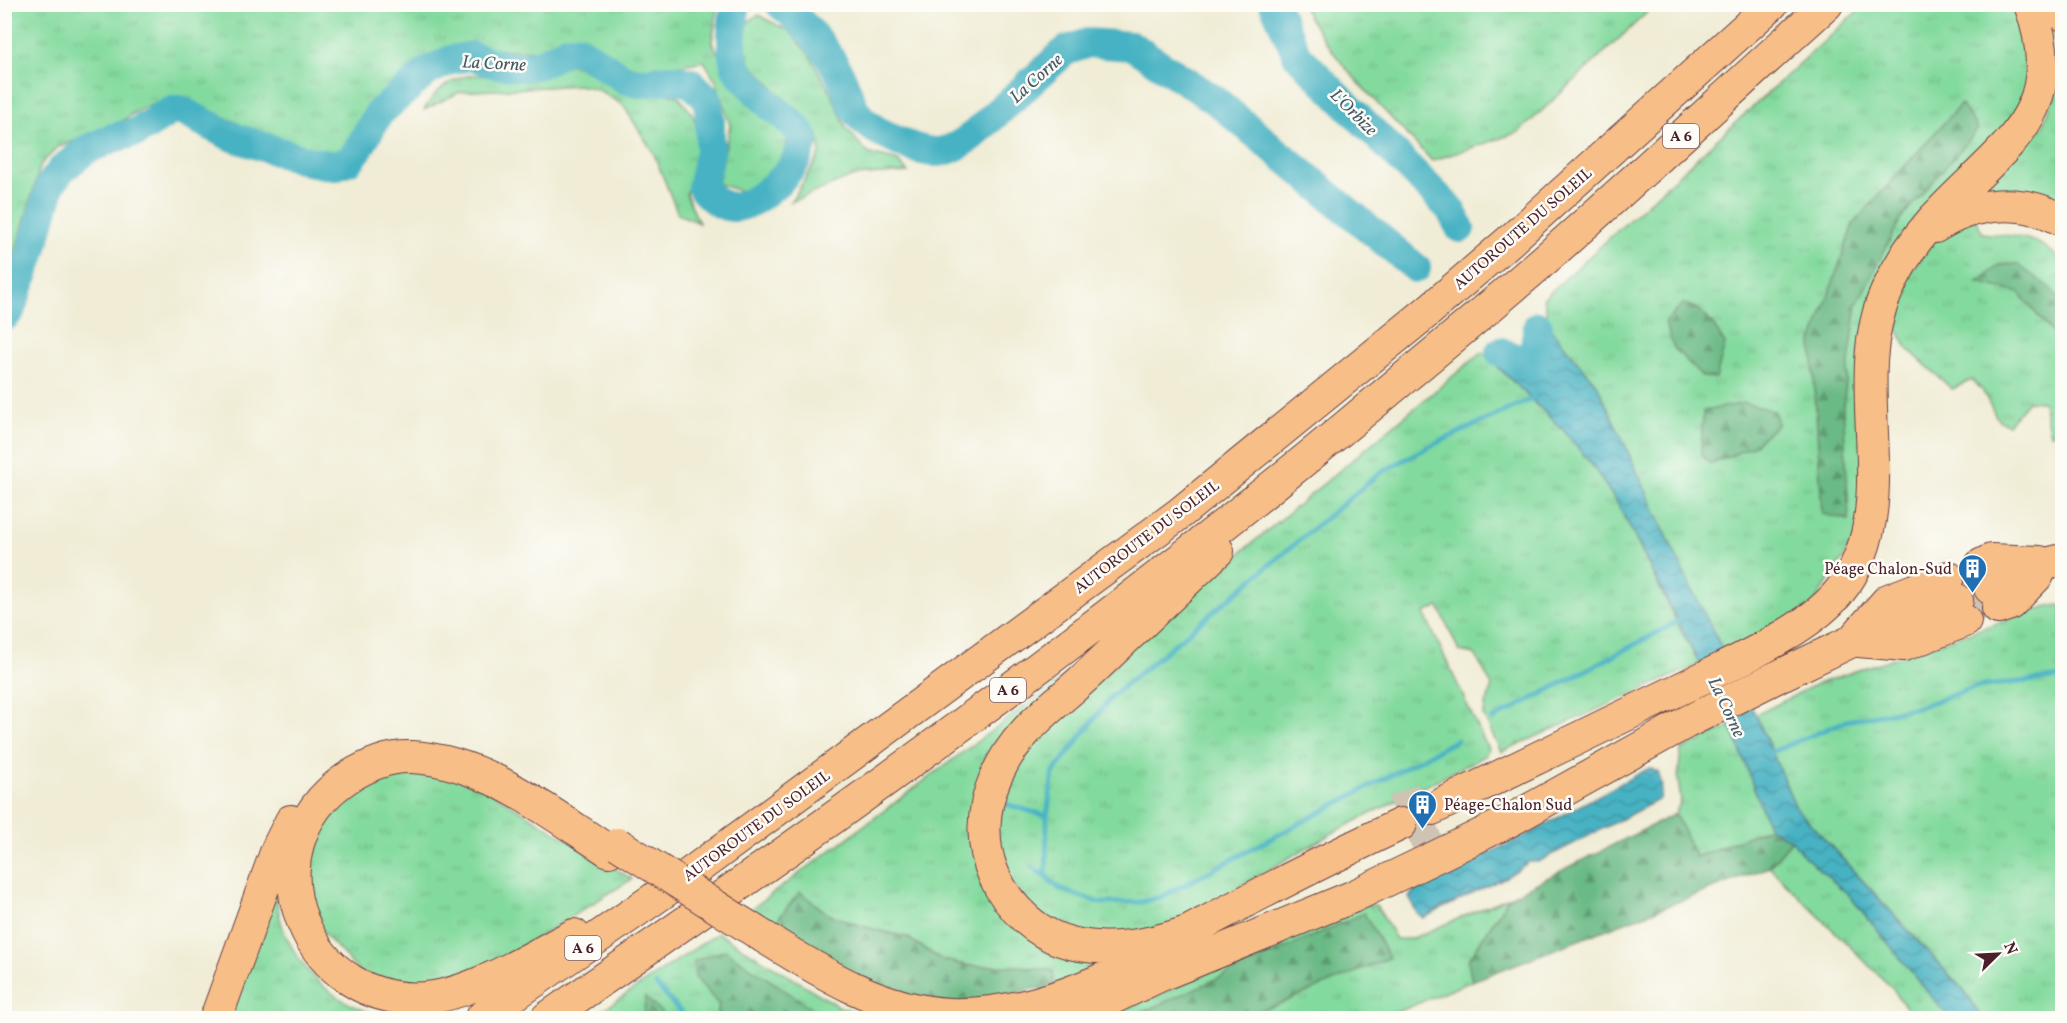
<svg xmlns="http://www.w3.org/2000/svg" width="2067" height="1023" font-family="Vollkorn,serif">
<style>
.grass{fill:url(#grass-tufts);stroke:#667c64;stroke-width:1.5}
.forest{fill:url(#forest-firs);stroke:#5a6c58;stroke-width:1.5}
.water{fill:url(#water-waves);stroke:#486877;stroke-width:1.5}
.lines{fill:none;stroke-linecap:round;stroke-linejoin:round}
.stream{stroke:#46b2c3;stroke-width:5}
.river{stroke:#46b2c3;stroke-width:30}
.motorway-tunnel{stroke:#cfc3b3;stroke-width:32;stroke-dasharray:32 16;stroke-linecap:butt}
.primary-casing{stroke:#633e44;stroke-width:29}
.motorway-casing{stroke:#633e44;stroke-width:34}
.primary{stroke:#f7be88;stroke-width:27}
.motorway{stroke:#f7be88;stroke-width:32}
.motorway-bridge-casing{stroke:#633e44;stroke-width:34;stroke-linecap:butt}
.motorway-bridge{stroke:#f7be88;stroke-width:32}
.labels{text-anchor:middle;stroke-width:5;stroke-linejoin:round;paint-order:stroke}
.shield{fill:#fdfcf7;stroke:#806168;stroke-width:1.5}
.shield-label{font-size:15px;font-weight:bold;fill:#4a1f2b}
.street-label{font-size:16px;fill:#4a1f2b;stroke:#fdfcf7}
.poi-label{font-size:16px;fill:#4a1f2b;stroke:#fdfcf7;text-anchor:end}
.water-label{font-size:18px;font-style:italic;fill:#485a68;stroke:#fdfcf7}
</style>
<defs>
<pattern id="grass-tufts" width="24" height="20" patternUnits="userSpaceOnUse" patternTransform="scale(1.5)"><rect width="24" height="20" fill="#83da9e"/><path d="M3 7l-1-3M5 7V3M7 7l1-3M15 17l-1-3M17 17v-4M19 17l1-3" fill="none" stroke="#73bb88"/></pattern>
<pattern id="forest-firs" width="22" height="20" patternUnits="userSpaceOnUse" patternTransform="scale(1.5)"><rect width="22" height="20" fill="#6aba85"/><path d="M5 1l3.5 6h-7zM16 11l3.5 6h-7z" fill="#59976d"/></pattern>
<pattern id="water-waves" width="16" height="10" patternUnits="userSpaceOnUse" patternTransform="scale(1.5)"><rect width="16" height="10" fill="#46b2c3"/><path d="M0 5q4-4 8 0t8 0" fill="none" stroke="#3c909f"/></pattern>
</defs>
<rect width="100%" height="100%" fill="#fdfcf7"/>
<filter id="ink" filterUnits="userSpaceOnUse"><feTurbulence type="fractalNoise" baseFrequency=".0167" numOctaves="2"/><feDisplacementMap in="SourceGraphic" scale="12" xChannelSelector="R" yChannelSelector="G"/><feConvolveMatrix kernelMatrix="1 2 1 2 8 2 1 2 1" color-interpolation-filters="sRGB"/></filter>
<filter id="wash" filterUnits="userSpaceOnUse"><feTurbulence type="fractalNoise" baseFrequency=".008" numOctaves="4" result="noise"/><feDisplacementMap in="SourceGraphic" scale="24" xChannelSelector="R" yChannelSelector="G"/><feGaussianBlur stdDeviation="1.35" result="paint"/><feColorMatrix in="noise" values="0 0 0 0 0 0 0 0 0 0 0 0 0 0 0 0 0 1.4 0 .05"/><feComposite in="paint" operator="in"/></filter>
<g filter="url(#wash)">
<rect width="100%" height="100%" fill="#f0ecd5"/>
<path class="grass" d="M5,4L718,5L712,42L731,80L788,139L778,169L747,193L718,184L730,125L716,81L704,61L666,68L624,69L594,44L575,37L536,51L495,49L476,44L455,49L428,61L394,88L367,112L351,140L339,153L279,143L187,99L171,98L143,108L110,128L58,147L41,164L8,277L5,280Z
M1302,5H1655L1519,132L1432,161C1389,115 1331,60 1302,5Z
M1864,5H2014L2028,27L2035,88L1874,289L1859,534L1811,608L1725,654L1688,582L1597,385L1547,325L1546,307L1543,299Z
M758,15L789,31L809,54L832,95L846,128L868,153L898,161L908,172L854,176L791,202L820,154L818,134L750,63L744,44L746,23Z
M2053,25L2062,36V207L2042,197L2000,190L1966,201L2043,127L2057,85Z
M569,64L586,68L623,91L649,95L665,92L679,97L693,115L700,139L695,170L686,194L699,223L678,214L653,152L623,105L597,89L578,85L460,92L424,110C433,92 454,75 476,75C487,75 498,78 509,78C530,77 550,70 569,64Z
M1976,218L1982,233C2014,236 2039,235 2062,262V433L2050,434L2043,402L2028,401L2008,424L1998,420L1982,390L1972,380L1952,389L1907,348L1897,329L1896,302L1910,273L1939,234Z
M1482,352L1564,431L1592,465L1618,504L1683,635L1700,664L1501,752L1483,715L1492,686L1475,654L1459,651L1439,607L1424,613L1488,749L1485,756L1336,831L1162,931L1127,939L1048,926L1006,875L995,830L1015,760L1173,609Z
M2062,605V1018H1981L1969,996L1796,808L1756,715L1817,684L2048,606Z
M1083,663L991,763L988,884L1119,957L1045,992L997,966H970L942,960L906,937L861,926L828,914L800,892L769,930L745,914Z
M1731,726L1769,828L1695,857L1675,814L1681,801L1678,779L1681,750Z
M402,768L439,770L484,788L632,879L495,964L432,987L365,978L310,918L303,878L310,840L342,795Z
M1792,840L1804,856L1849,895L1949,1018H1914L1892,988L1769,867Z
M273,880C277,898 278,918 285,934C308,984 351,1016 406,1018H223Z
M1509,897L1468,961L1472,981L1383,1018H1104L1364,905H1376L1396,939H1411Z
M718,933L840,1007L874,1018H591Z"/>
<path class="forest" d="M1961,104L1978,129L1900,220L1857,304L1843,406L1849,520L1822,514L1812,343L1853,224Z
M2017,264L2050,288L2062,302V345L2019,293L1978,282L2000,265Z
M1683,304C1704,307 1715,327 1725,344L1716,378L1703,377L1674,348L1665,323Z
M1744,403L1774,411L1778,424L1753,446L1711,464L1701,454L1703,411Z
M1675,814L1696,857L1769,828L1792,840L1769,867L1472,981L1468,961L1509,897Z
M800,892L828,914L861,926L906,937L942,960L970,966H1020L1053,971L1054,985L941,1008L860,982L769,930Z
M1364,913L1389,958L1277,1005L1236,1018H1129Z
M725,950L826,1018H716L719,1005L695,977L694,961Z
M645,997L667,1018H644Z"/>
<path class="water" d="M1547,325L1597,385L1688,582L1756,715L1796,808L1969,997L1981,1018H1949L1849,895L1804,856L1792,840L1769,828L1731,726L1618,504L1592,465L1564,431L1495,364Z
M1649,768L1658,772L1662,785L1660,799L1538,862H1529L1508,876L1423,918L1416,912L1409,897L1415,889L1526,835Z"/>
<g class="lines">
<path class="stream" d="M1492,720L1677,622
M1767,754L1846,721L1918,707L1976,687L2062,677
M1002,803L1047,816L1046,877L1032,867
M1047,816L1053,773L1111,697L1380,473L1428,447L1531,399
M1046,877L1060,889L1100,903L1141,902L1161,897L1457,740
M656,985L686,1018"/>
<path class="river" d="M780,4C809,27 831,52 845,86C850,98 852,109 862,119C876,133 916,152 936,152C950,152 963,143 973,135L1065,51L1088,43L1132,46L1215,100L1416,268
M1274,4L1297,55L1450,209L1460,228
M4,317L10,311L31,254L51,184L62,169L86,150L113,138L137,132L167,113L173,110H180L230,136L308,161L334,166L350,160L358,150L379,113L385,108L428,71L451,60L472,56L496,64L522,67L540,64L569,49L580,50L625,79L639,83L671,79L682,81L691,83L707,98L710,119V151L702,188C725,216 745,210 770,189C780,181 788,173 795,162C799,155 801,147 804,140C798,125 784,117 772,107C765,101 741,76 737,69C729,53 732,22 736,4
M1500,352L1532,365
M1532,365L1538,326"/>
</g>
</g>
<g filter="url(#ink)">
<g class="lines">
<path class="motorway-tunnel" d="M1952,588L1985,576
M1961,612L1994,600
M1395,812L1427,797
M1406,835L1438,820"/>
<defs>
<path id="primary" d="M2051,4L2062,17"/>
<path id="motorway" d="M1935,227C1974,202 2022,197 2062,220
M1981,565L1991,560L2040,562
M1990,588L2050,563L2062,560
M1998,608L2010,604L2038,575
M1857,635L1888,600L1948,577
M1859,641L1904,645L1965,621
M1432,809C1517,768 1601,727 1686,686C1730,664 1796,636 1831,601C1912,518 1843,390 1886,293C1900,261 1922,229 1947,205C2012,139 2067,109 2030,4
M1187,932C1136,950 1071,959 1027,920C967,866 974,788 1026,731C1047,708 1074,689 1096,667C1137,628 1177,590 1218,551
M574,935C533,956 477,991 433,997C307,1015 240,850 347,778C366,766 389,756 411,757C484,760 550,813 609,851
M764,937C820,972 882,1011 950,1014C1010,1016 1071,995 1124,969C1149,957 1171,941 1195,928C1263,892 1331,857 1401,824
M216,1018L278,847L291,821
M481,1018L684,878L1179,514L1427,312L1513,238L1772,4
M547,1018C820,831 1089,638 1345,427C1408,375 1472,322 1534,269C1633,183 1729,92 1827,4
M1071,1018L1161,975L1352,897L1456,847L1511,820L1687,722L1773,679L1852,641L1957,600"/>
</defs>
<use href="#primary" class="primary-casing"/>
<use href="#motorway" class="motorway-casing"/>
<use href="#primary" class="primary"/>
<use href="#motorway" class="motorway"/>
<defs>
<path id="motorway-bridge" d="M618,844L764,937"/>
</defs>
<use href="#motorway-bridge" class="motorway-bridge-casing"/>
<use href="#motorway-bridge" class="motorway-bridge"/>
</g>
</g>
<defs>
<symbol id="building-pin" viewBox="-11 -11 22 30"><path d="M0 17L-7.5 6A9.5 9.5 0 1 1 7.5 6Z" fill="#1f6fb2" stroke="#fdfcf7"/><path d="M-4-6H4V6H1V3H-1V6H-4ZM-2.5-4.3h1.7v1.8h-1.7ZM.8-4.3h1.7v1.8H.8ZM-2.5-1h1.7V.8h-1.7ZM.8-1h1.7V.8H.8Z" fill="#fff"/></symbol>
</defs>
<g fill-rule="evenodd">
<use href="#building-pin" x="1956" y="552" width="33" height="45"/>
<use href="#building-pin" x="1406" y="788" width="33" height="45"/>
</g>
<g class="labels">
<g class="shield">
<rect x="1663" y="124" width="36" height="24" rx="4.5"/>
<rect x="990" y="678" width="36" height="24" rx="4.5"/>
<rect x="565" y="936" width="36" height="24" rx="4.5"/>
</g>
<g class="shield-label">
<text x="1681" y="141">A 6</text>
<text x="1008" y="695">A 6</text>
<text x="583" y="953">A 6</text>
</g>
<g class="street-label">
<text transform="translate(1522 228) rotate(-41)" y="6">AUTOROUTE DU SOLEIL</text>
<text transform="translate(1146 536) rotate(-37)" y="6">AUTOROUTE DU SOLEIL</text>
<text transform="translate(756 825) rotate(-36)" y="6">AUTOROUTE DU SOLEIL</text>
</g>
<g class="poi-label">
<text x="1952" y="574">Péage Chalon-Sud</text>
<text x="1444" y="810" text-anchor="start">Péage-Chalon Sud</text>
</g>
<g class="water-label">
<text transform="translate(494 63) rotate(3)" y="6">La Corne</text>
<text transform="translate(1036 78) rotate(-42)" y="6">La Corne</text>
<text transform="translate(1354 112) rotate(45)" y="6">L'Orbize</text>
<text transform="translate(1727 707) rotate(65)" y="6">La Corne</text>
</g>
</g>
<rect width="2067" height="1023" fill="none" stroke="#fdfcf7" stroke-width="24"/>
<g transform="translate(1998 954) rotate(66)" stroke="#fdfcf7" stroke-width="4.5" paint-order="stroke">
<path d="M0-4.5L10 22L0 15L-10 22Z" fill="#4a1f2b"/>
<text y="-9" font-size="16" font-weight="bold" text-anchor="middle" fill="#4a1f2b">N</text>
</g>
</svg>
